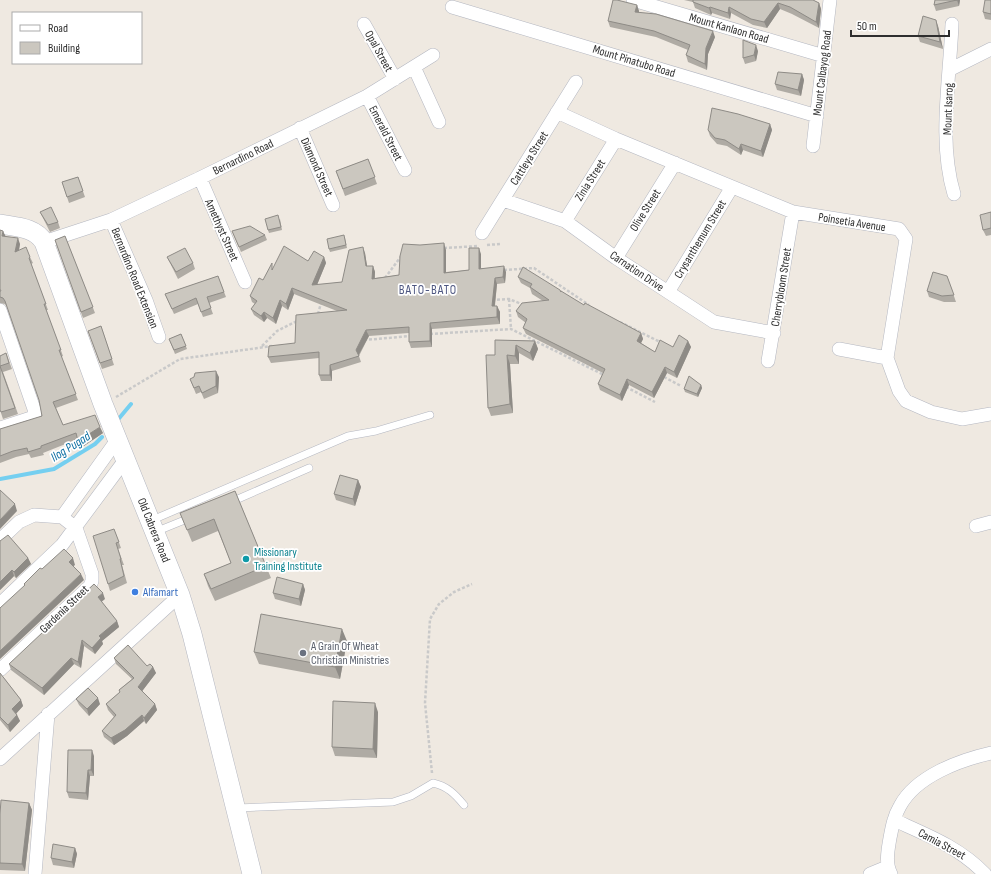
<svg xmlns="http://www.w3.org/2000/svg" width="991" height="874" font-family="'Sofia Sans Condensed',sans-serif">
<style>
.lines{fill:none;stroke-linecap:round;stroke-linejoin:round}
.stream{stroke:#75cff0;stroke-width:4}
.lane-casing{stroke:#b4b7c1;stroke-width:8}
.street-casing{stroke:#b4b7c1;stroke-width:14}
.secondary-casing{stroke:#b4b7c1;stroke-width:20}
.path{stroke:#c9c9c9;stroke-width:2.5;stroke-dasharray:3 2;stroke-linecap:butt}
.lane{stroke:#fff;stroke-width:7}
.street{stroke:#fff;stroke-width:13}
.secondary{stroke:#fff;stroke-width:19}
.wall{fill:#afaba4}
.shaded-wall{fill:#8e8b86}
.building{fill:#cbc7bf;stroke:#8e8b86}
.culture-dot{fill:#0f9aa8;stroke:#fff;stroke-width:1.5}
.shop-dot{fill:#3f7fe0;stroke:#fff;stroke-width:1.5}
.worship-dot{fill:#6b7280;stroke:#fff;stroke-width:1.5}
.labels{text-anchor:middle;stroke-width:3.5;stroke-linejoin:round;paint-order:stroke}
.street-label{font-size:12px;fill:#2e2e2e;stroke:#fff}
.culture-label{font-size:12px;fill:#0d838f;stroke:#fff;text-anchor:start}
.shop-label{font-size:12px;fill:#366cbe;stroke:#fff;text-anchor:start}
.worship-label{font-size:12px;fill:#5b616d;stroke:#fff;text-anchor:start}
.neighbourhood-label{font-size:13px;letter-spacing:1px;fill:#4d5680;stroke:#fff}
.water-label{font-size:13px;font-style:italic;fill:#0d6fa3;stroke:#fff}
</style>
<rect width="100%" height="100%" fill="#efe9e1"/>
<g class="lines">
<path class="stream" d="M116,422L131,404
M0,479L54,469L95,444L102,437"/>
<defs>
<path id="lane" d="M231,502L309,468
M150,521L348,436L376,431L430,415
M155,532L192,517
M237,808L393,802L411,796L433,783C447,786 455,794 464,805"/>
<path id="street" d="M633,0L824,56
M452,7L817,116
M364,24L395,79
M952,24C950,79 938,141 954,194
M414,67L439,122
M951,69L991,49
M367,96L405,170
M557,112L616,139L793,212L899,229L906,239L887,358L899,391L906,401L931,412L962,419L991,414
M300,128L333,205
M813,146L830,0
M200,178L245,282
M503,200L565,221L616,258L714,322L774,333
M111,220L146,300L159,337
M565,221L616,139
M482,233L576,82
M44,242L111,220L200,178L367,96L433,55
M616,258L675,163
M668,292L732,187
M0,310L34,409L35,414L31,418L0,428
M839,349L887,358
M768,361L793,212
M62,517L117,440
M976,526L991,522
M0,540L19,522L34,515L62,517L76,528L92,574V581L90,586L0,670
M0,604L62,545L125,460
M0,759L180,595
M894,820C927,835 959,847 985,874
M35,874L48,714
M870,874L887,867
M891,874C885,863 888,850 890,838C892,827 894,816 900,806C916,776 960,760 991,753"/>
<path id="secondary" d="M0,224C16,227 35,227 44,242L103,404L180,595L192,634L252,874"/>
</defs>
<use href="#lane" class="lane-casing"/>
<use href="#street" class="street-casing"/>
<use href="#secondary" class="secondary-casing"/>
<path class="path" d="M487,245L500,244
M444,248L479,246
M504,270L534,268L589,305
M385,278L402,255
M509,299L511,329
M492,300L509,299L524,305
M318,314L321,303
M620,322L662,343
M430,334L511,329L606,376
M364,340L411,336
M262,346L277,331L299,320
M664,377L681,386
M626,387L655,402
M116,397L180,359L272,346
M432,773L425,703L430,619L439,604L454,592L472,584"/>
<use href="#lane" class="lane"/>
<use href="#street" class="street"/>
<use href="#secondary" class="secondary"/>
</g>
<path class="wall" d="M684,0H813L819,3L821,9L819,28L792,14L780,9L767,28L753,25L731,13L730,19L712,13L711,15L695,8L693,2Z
M935,0H960L959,6L936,11L934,5Z
M991,0V20L985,19L983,12Z
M637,5L639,12L715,37L708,54L707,70L688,62L686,55L688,50L656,37L610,27L608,21Z
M938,26L943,49L920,42L918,36Z
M758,51L756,61L745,64L743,58Z
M802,74L804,80L801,96L777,90L775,84Z
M770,124L772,130L763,157L743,150L741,155L727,146L717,144L710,136L708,130Z
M368,159L377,184L345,196L336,171Z
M78,177L85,197L69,203L62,182Z
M40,212L58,222L60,228L50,232Z
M991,212V235L986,236L983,230Z
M280,219L282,230L269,233L268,230Z
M3,231L5,237L20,244L19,251L30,257L33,263L31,264L48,310H46L63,356L61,357L78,400L56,408L63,425L103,433L81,448L78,439L43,453L44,455L31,458L29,454L16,457L0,463V429L42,416L39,400L7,307L5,304L0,303V291H1Z
M232,231L265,235L267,240L241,252Z
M65,236L95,313L83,318L55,240Z
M345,238L347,248L330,252L329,249Z
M446,250V272L469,270L481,254V268L506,272L505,283L497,284L495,306H497L500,312V324L432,329V347L411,348L409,342V333L369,336L359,356L361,362L332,371V381H321L319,375V358L271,363L268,357L295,343L337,311L294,294L288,310L282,306L276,324L267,318L264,322L254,315L251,309L255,304L252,302L250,296L273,268L308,261L324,257L326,263L317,285L342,282L365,253L367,266H373L375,272V278L399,275Z
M167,257L193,263L195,269L178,279Z
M218,276L226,297L209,303L213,314L203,317L198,304L174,314L165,294Z
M947,276L956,302H944L929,297L927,291Z
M518,277L561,292L584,305L641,333L643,339L641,343L655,352L673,347L688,341L691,347L677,378L667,373L654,398L629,385L622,401L600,390L598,384L603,373L526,334L523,328L526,323L518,317L516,311L543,301L532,294L530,288L521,283Z
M101,326L114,365L102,369L88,331Z
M181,334L187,349L175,354L169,339Z
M495,340L535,341L538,349L533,361L519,353V364H510L513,413L491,416L488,408L495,355Z
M6,353L12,369L3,372L18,414L3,419L0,410V356Z
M219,377L218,393L204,399L201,392L196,394L190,379Z
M701,385L702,388L698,397L685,392L684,389Z
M358,480L361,487L355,506L336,500L334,494Z
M235,491L271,578L215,601L208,586L204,574L231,563L218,531L192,542L180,513Z
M114,529L121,548L118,549L124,565H122L127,583L110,591L108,584Z
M0,541L28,558L31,564L16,578L14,576L0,590Z
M303,584L305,590L301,606L275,599L273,593Z
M105,599L101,602L117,621L119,627L102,641L103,644L95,654L84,646L81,668L74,664L44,695L11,670L9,664Z
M347,641L340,679L259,664L254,652Z
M114,658L147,666L153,667L156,673L142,691L155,704L157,710L146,724L144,721L127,736L114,745L104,737L102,731L114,717L108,710L106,704L120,692L119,690L132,679L116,664Z
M0,673L21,700L23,706L16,713L20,721L10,732L0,720Z
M76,699L100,704L89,716L79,705Z
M378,712L377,758L335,756L332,747Z
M94,756V776H90L88,800L69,798L67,792Z
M29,803L32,810L25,871L0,870V814Z
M75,848L77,854L74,868L53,865L51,858Z"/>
<path class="shaded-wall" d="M957,0H960L959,6Z
M778,3L780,9L767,28L764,22Z
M819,3L821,9L819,28L816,22Z
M637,5L639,11L638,18L635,12Z
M710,7L712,13L711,15L709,8Z
M729,7L731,13L730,19L728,13Z
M936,20L938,26L943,49L940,42Z
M713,31L715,37L708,54L707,70L705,64L706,48Z
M756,45L758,51L756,61L754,55Z
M802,74L804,80L801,96L798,90Z
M770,124L772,130L763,157L761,151Z
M741,144L743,150L741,155L739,149Z
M3,231L6,237L2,236Z
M18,238L20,244L17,259L15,252Z
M444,243L446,250V279L444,273Z
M363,247L365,253L368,272L366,266Z
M479,248L481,254V275L479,269Z
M324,257L326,263L314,292L312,285Z
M373,266L375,272L374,285L372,279Z
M504,266L506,272L505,283L503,277Z
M495,278L497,284L494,312L492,306Z
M292,288L294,294L288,310L286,304Z
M280,300L282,306L276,324L273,318Z
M497,306L500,312V324L497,317Z
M264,312L267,318L264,322L261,316Z
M430,323L432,329V347L430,341Z
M366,330L369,336L358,356L356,350Z
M641,333L643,339L639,347L637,341Z
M535,341L538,349L533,361L530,353Z
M688,341L691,347L677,378L674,372Z
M516,345L519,353V364L515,356Z
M507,355L510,364L513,413L510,404Z
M330,365L332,371V381L330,375Z
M665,367L667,373L654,398L652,392Z
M216,371L219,377L218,393L216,386Z
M627,379L629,385L622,401L620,395Z
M701,385L702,388L698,397L697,394Z
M100,427L103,433L81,448L78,441Z
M358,480L361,487L355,506L353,499Z
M15,504L17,511L0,529V520Z
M28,558L31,564L16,578L14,572Z
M73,558L75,565L71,568L69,562Z
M12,570L14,576L0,590V582Z
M81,574L84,580L0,659V651Z
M303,584L305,590L301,606L299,599Z
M103,593L105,599L100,603L98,597Z
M117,621L119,627L102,641L103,644L95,654L92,648L99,636Z
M342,629L347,641L340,679L335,667Z
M82,640L84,646L81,668L78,662Z
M71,658L74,664L44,695L42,688Z
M153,667L156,673L140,694L138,687Z
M98,698L100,704L89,716L87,709Z
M21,700L23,706L15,715L12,709Z
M375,703L378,712L377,758L373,749Z
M155,704L157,710L146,724L144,718Z
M17,715L20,721L10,732L8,725Z
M142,715L144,721L127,736L114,745L111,738Z
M92,750L94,756V776L91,770Z
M88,770L90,776L88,800L86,793Z
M29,803L32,810L25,871L22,864Z
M75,848L77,854L74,868L72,862Z"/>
<path class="building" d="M613,0H617L637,5L635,12L656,14L713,31L706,48L705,64L686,55L690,45L654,31L608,21Z
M693,0H813L819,3L816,22L790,7L778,3L764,22L751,19L729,7L728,13L710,7L709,8L693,2Z
M935,0H957L934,5Z
M985,0H991V14L983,12Z
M923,16L936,20L940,42L918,36Z
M743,40L756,45L754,55L743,58Z
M778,72L802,74L798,90L775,84Z
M712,108L738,114L770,124L761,151L741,144L739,149L725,140L715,138L708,130Z
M368,159L375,177L343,189L336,171Z
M78,177L83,191L67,197L62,182Z
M51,207L58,222L48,225L40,212Z
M991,212V228L983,230L980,215Z
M278,215L281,227L268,230L265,219Z
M250,226L265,235L239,247L232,231Z
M0,230L3,231L2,236L18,238L15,252L26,247L30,257L29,258L46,304H44L61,350H59L76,394L53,402L63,425L95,415L100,427L78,441L76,433L41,446V448L28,452L27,448L13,451L0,456V429L42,416L39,400L5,301L3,298L0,297V291H1L0,289Z
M344,235L346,245L329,249L327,239Z
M65,236L93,307L81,312L55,240Z
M444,243V273L469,270V248H479V269L504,266L503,277L495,278L492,306H497V317L430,323V341L409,342V327L366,330L356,350L359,356L330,365V375H319V352L268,357L269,346L295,343L296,315L347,310L292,288L286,304L280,300L273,318L264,312L261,316L251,309L257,301L250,296L259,278L263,280L272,263V270L284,246L308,261L314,251L324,257L312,285L342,282L349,250L363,247L366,266H373L372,279L399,275L400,256L403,244L420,245Z
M185,248L193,263L176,272L167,257Z
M523,267L560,290L561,292V291L584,305L585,303L641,333L637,341L655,352L660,340L673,347L679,335L688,341L674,372L665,367L652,392L627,379L620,395L598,384L605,369L523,328L527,319L516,311L522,303L549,300L530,287L532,284L518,277Z
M933,272L947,276L954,295L942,296L927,291Z
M218,276L224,292L207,297L211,308L201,312L196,298L172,309L165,294Z
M101,326L112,359L100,363L88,331Z
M181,334L186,346L174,350L169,339Z
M495,340L535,341L530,353L516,345L515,356L507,355L510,404L488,408L486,355H495Z
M6,353L9,363L0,366L15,408L1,412L0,410V356Z
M216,371V386L202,393L199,386L194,388L190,379L194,377L195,373Z
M689,376L701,385L697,394L684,389Z
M340,475L358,480L353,499L334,494Z
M0,490L15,504L0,520Z
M235,491L266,566L211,589L204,574L231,563L214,519L187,530L180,513Z
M114,529L119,542L116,543L121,559H120L124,576L108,584L93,536Z
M8,535L28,558L14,572L12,570L0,582V541Z
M64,549L73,558L69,562L81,574L0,651V608L25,585L24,584L40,568L42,569Z
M277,577L303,584L299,599L273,593Z
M94,584L103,593L98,597L117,621L99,636L101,638L92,648L82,640L78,662L71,658L42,688L9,664Z
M261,614L342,629L335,667L254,652Z
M128,645L147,666L150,664L153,667L138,687L155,704L144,718L142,715L125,730L111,738L102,731L116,715L106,704L120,692L119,690L134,678L114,658Z
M0,673L21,700L12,709L17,715L8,725L0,717Z
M88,688L98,698L87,709L76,699Z
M333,701L375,703L373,749L332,747Z
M68,750H92L91,770H88L86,793L67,792Z
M1,800L29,803L22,864L0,863V814Z
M53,844L75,848L72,862L51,858Z"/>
<circle class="culture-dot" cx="246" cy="559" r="4"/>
<circle class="shop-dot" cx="135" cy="592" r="4"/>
<circle class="worship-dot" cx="303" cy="653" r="4"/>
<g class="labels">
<g class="street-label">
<text transform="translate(729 28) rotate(16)" y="4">Mount Kanlaon Road</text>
<text transform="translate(379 51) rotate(61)" y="4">Opal Street</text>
<text transform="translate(634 61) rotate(17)" y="4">Mount Pinatubo Road</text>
<text transform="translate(822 73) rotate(-83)" y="4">Mount Calbayog Road</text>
<text transform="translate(948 109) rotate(-88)" y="4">Mount Isarog</text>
<text transform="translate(386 133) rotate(63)" y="4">Emerald Street</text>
<text transform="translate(243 157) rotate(-26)" y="4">Bernardino Road</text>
<text transform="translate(529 158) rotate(-58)" y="4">Cattleya Street</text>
<text transform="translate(317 167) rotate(66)" y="4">Diamond Street</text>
<text transform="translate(590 180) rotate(-58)" y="4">Zinia Street</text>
<text transform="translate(645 210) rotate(-58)" y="4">Olive Street</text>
<text transform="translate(852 222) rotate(9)" y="4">Poinsetia Avenue</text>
<text transform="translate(222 230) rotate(66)" y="4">Amethyst Street</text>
<text transform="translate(700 239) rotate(-59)" y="4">Crysanthemum Street</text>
<text transform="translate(637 271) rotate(34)" y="4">Carnation Drive</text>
<text transform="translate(135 278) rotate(68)" y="4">Bernardino Road Extension</text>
<text transform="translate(781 287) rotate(-81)" y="4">Cherrybloom Street</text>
<text transform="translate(154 530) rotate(68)" y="4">Old Cabrera Road</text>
<text transform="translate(64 609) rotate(-44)" y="4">Gardenia Street</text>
<text transform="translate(942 844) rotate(28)" y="4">Camia Street</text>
</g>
<g class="culture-label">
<text x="254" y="556">Missionary<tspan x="254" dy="14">Training Institute</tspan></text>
</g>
<g class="shop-label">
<text x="143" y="596">Alfamart</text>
</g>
<g class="worship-label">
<text x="311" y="650">A Grain Of Wheat<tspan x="311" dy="14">Christian Ministries</tspan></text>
</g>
<g class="neighbourhood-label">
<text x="428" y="294">BATO-BATO</text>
</g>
<g class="water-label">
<text transform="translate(70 446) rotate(-32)" y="5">Ilog Pugad</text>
</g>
</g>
<rect x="12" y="12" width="130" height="52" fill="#ffffff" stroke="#ababab"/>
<rect x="20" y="25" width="20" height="6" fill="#ffffff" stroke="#ababab"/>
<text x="48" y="32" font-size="12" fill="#2e2e2e">Road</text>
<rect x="20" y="42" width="20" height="12" fill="#cbc7bf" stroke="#ababab"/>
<text x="48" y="52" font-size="12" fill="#2e2e2e">Building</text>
<path d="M851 30v6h98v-6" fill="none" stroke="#2e2e2e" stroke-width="2"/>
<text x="857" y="30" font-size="12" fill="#2e2e2e" stroke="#ffffff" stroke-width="3" paint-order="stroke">50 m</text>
</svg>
